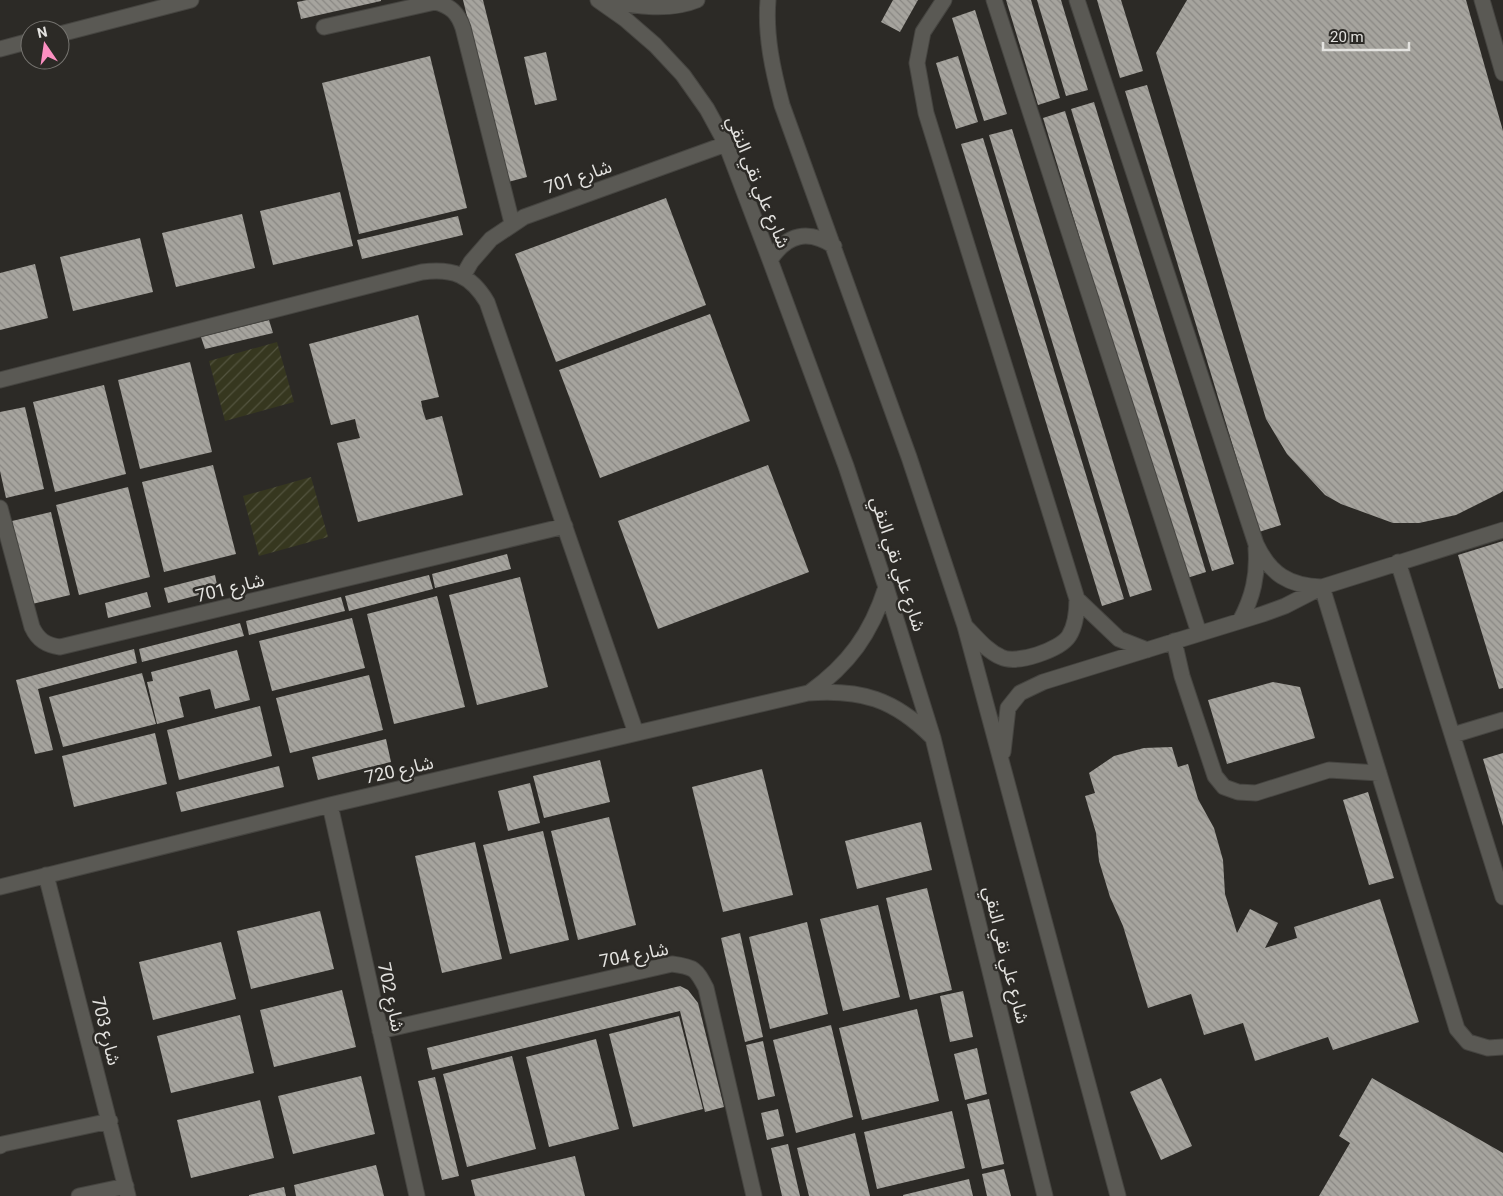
<svg xmlns="http://www.w3.org/2000/svg" width="1503" height="1196" font-family="Roboto,'Noto Sans Arabic',sans-serif">
<style>
.garden{fill:url(#garden-furrows)}
.building{fill:url(#building-back-hatch)}
.lines{fill:none;stroke-linecap:round;stroke-linejoin:round}
.minor-casing{stroke:#464541;stroke-width:17}
.minor{stroke:#5a5954;stroke-width:15}
.labels{text-anchor:middle;stroke-width:5;stroke-linejoin:round;paint-order:stroke}
.street-label{font-size:18px;fill:#e4e3e0;stroke:#2c2a26}
</style>
<defs>
<pattern id="garden-furrows" width="10" height="10" patternUnits="userSpaceOnUse" patternTransform="scale(1.25)"><rect width="10" height="10" fill="#36371f"/><path d="M-1 1l2-2M0 10L10 0M9 11l2-2" fill="none" stroke="#53543f"/></pattern>
<pattern id="building-back-hatch" width="6" height="6" patternUnits="userSpaceOnUse" patternTransform="scale(1.25)"><rect width="6" height="6" fill="#a6a49e"/><path d="M-1 5l2 2M0 0l6 6M5-1l2 2" fill="none" stroke="#898783"/></pattern>
</defs>
<rect width="100%" height="100%" fill="#2c2a26"/>
<path class="garden" d="M277,342L294,402L225,421L209,361Z
M311,477L328,537L259,556L243,496Z"/>
<path class="building" d="M307,0H381V1L301,19L297,2Z
M463,0H483L527,177L508,182Z
M893,0H918L900,32L881,22Z
M1006,0H1031L1060,98L1038,105Z
M1037,0H1061L1088,90L1066,96Z
M1097,0H1121L1143,71L1120,78Z
M1187,0H1466L1503,131V491L1500,493L1456,515L1419,523H1393L1341,504L1325,495L1287,454L1266,419L1156,53Z
M975,10L1007,114L984,121L952,18Z
M546,52L557,100L535,105L524,57Z
M430,56L467,208L359,234L322,83Z
M958,56L978,122L956,129L936,63Z
M1147,85L1281,525L1259,532L1125,91Z
M1094,102L1234,564L1212,571L1071,109Z
M1065,111L1206,572L1184,579L1043,118Z
M1012,129L1152,590L1130,597L989,135Z
M983,138L1124,599L1102,606L961,144Z
M340,192L353,246L273,265L260,211Z
M666,198L706,305L556,362L515,254Z
M242,214L255,268L176,287L162,233Z
M458,216L463,235L362,259L357,240Z
M140,238L153,292L73,311L60,257Z
M35,264L48,318L0,330V273Z
M710,314L750,421L600,478L559,370Z
M418,315L439,397L421,401L423,411L426,420L442,416L463,495L358,522L337,443L360,438L357,428L355,419L331,425L309,344Z
M269,320L273,333L205,349L201,337Z
M190,362L212,452L140,469L118,380Z
M104,385L126,474L55,492L33,402Z
M25,407L44,489L6,498L0,471V412Z
M213,465L236,554L164,572L142,482Z
M768,465L809,572L658,629L618,521Z
M128,487L150,577L79,595L56,505Z
M51,512L70,595L32,604L12,521Z
M1503,541V688L1499,689L1458,555Z
M507,554L511,569L435,588L432,574Z
M215,575L218,590L168,603L164,588Z
M429,575L433,589L349,611L345,596Z
M520,577L548,687L477,705L449,595Z
M147,592L151,607L108,618L105,603Z
M437,596L465,707L394,724L367,614Z
M341,597L345,611L249,635L246,621Z
M352,618L365,668L272,691L259,641Z
M240,623L244,636L142,662L139,649Z
M134,649L137,663L38,689L53,750L35,754L16,680Z
M237,650L250,700L215,709L210,689L179,697L184,717L157,724L147,682L153,681L151,672Z
M142,673L156,724L63,747L49,697Z
M369,675L383,730L290,753L276,698Z
M1273,682L1300,687L1315,738L1227,764L1208,700Z
M260,706L272,756L179,780L167,730Z
M155,733L167,784L74,807L62,756Z
M386,739L391,762L318,780L312,757Z
M1172,747L1178,767L1188,764L1198,799L1214,828L1223,860L1225,894L1237,933L1250,909L1278,923L1265,948L1297,938L1294,927L1380,899L1419,1022L1333,1050L1328,1037L1255,1061L1243,1023L1204,1035L1191,994L1148,1008L1123,926L1110,897L1099,861L1096,833L1085,796L1095,793L1089,773L1114,756L1144,748Z
M1503,753V826L1483,759Z
M600,760L610,802L544,818L533,776Z
M279,766L284,787L181,812L176,792Z
M762,769L793,895L723,912L692,787Z
M530,783L540,823L508,831L498,791Z
M1368,792L1394,878L1369,885L1343,800Z
M609,817L636,925L578,940L551,831Z
M921,822L932,870L857,889L845,841Z
M543,831L569,940L510,954L483,845Z
M475,842L502,959L442,973L415,856Z
M927,888L952,990L910,1000L886,898Z
M878,905L900,997L843,1011L820,919Z
M320,911L334,969L251,989L237,931Z
M807,922L828,1014L770,1029L749,937Z
M740,933L763,1037L745,1042L721,938Z
M221,942L236,999L153,1020L139,962Z
M680,986L688,990L698,1003L724,1107L705,1112L680,1011L432,1070L427,1048Z
M342,990L356,1047L274,1067L260,1010Z
M963,991L973,1037L950,1042L940,996Z
M917,1009L939,1101L862,1120L839,1028Z
M240,1015L254,1073L171,1093L157,1036Z
M679,1016L703,1109L633,1127L609,1034Z
M831,1025L853,1117L796,1133L773,1040Z
M596,1039L619,1129L549,1147L526,1057Z
M763,1041L775,1096L758,1100L746,1045Z
M977,1048L987,1094L965,1100L954,1054Z
M512,1056L536,1149L467,1167L443,1074Z
M361,1076L375,1134L293,1154L278,1096Z
M435,1077L459,1176L442,1180L418,1081Z
M1161,1078L1192,1146L1161,1160L1130,1092Z
M1372,1078L1503,1153V1196H1319L1350,1143L1339,1136Z
M989,1099L1004,1164L982,1169L967,1104Z
M260,1100L274,1158L191,1178L177,1120Z
M778,1109L784,1136L767,1140L761,1113Z
M952,1111L965,1168L877,1189L864,1132Z
M855,1133L870,1196H809L797,1148Z
M788,1144L800,1196H782L771,1148Z
M575,1156L585,1196H475L471,1180Z
M376,1165L384,1196H296L294,1185Z
M1004,1169L1011,1196H987L982,1174Z
M969,1179L973,1196H903V1195Z
M284,1187L286,1196H249V1195Z"/>
<g class="lines">
<defs>
<path id="minor" d="M598,0L625,19L655,45L683,75L707,109L726,144L770,260L846,466L886,587L933,738L1045,1196
M608,0C635,7 671,11 697,0
M768,0C765,36 773,71 782,105L909,457L965,626L1118,1196
M944,0L923,32L917,63L926,113L1077,599C1077,612 1076,625 1069,636C1060,650 1016,665 1001,657C987,651 977,638 966,627
M994,0L1199,633
M1077,0L1256,544C1270,574 1289,586 1322,587
M1482,0L1503,73
M324,27L435,2C451,6 458,13 463,28L512,223
M60,34L191,0
M0,49L30,41
M770,260C787,234 808,229 834,246
M463,276L471,262L491,239L524,217L726,144
M0,380L422,272C453,268 471,275 487,302L636,733
M0,508L32,627C38,640 46,645 60,647L565,526
M1398,562L1503,897
M1322,587L1457,1029L1468,1042L1488,1048L1503,1047
M1077,599L1119,639L1147,650
M1240,621C1253,597 1258,575 1256,548
M1174,641L1182,676L1215,776L1224,787L1238,792L1256,793L1329,770L1379,773
M809,693C849,664 871,634 886,587
M1453,735L1503,720
M1003,752L1008,708L1020,693L1043,682L1263,614L1285,606L1322,587L1503,530
M330,805L417,1196
M46,875L128,1196
M0,887L330,805L808,693C861,689 894,699 932,737
M380,1031L672,964C695,967 696,969 706,988L754,1196
M0,1146L3,1144L110,1121
M79,1196L126,1186"/>
</defs>
<use href="#minor" class="minor-casing"/>
<use href="#minor" class="minor"/>
</g>
<g class="labels">
<g class="street-label">
<text transform="translate(578 177) rotate(-19)" y="6">شارع 701</text>
<text transform="translate(758 182) rotate(68)" y="6">شارع علي نقي النقي</text>
<text transform="translate(898 564) rotate(72)" y="6">شارع علي نقي النقي</text>
<text transform="translate(230 588) rotate(-14)" y="6">شارع 701</text>
<text transform="translate(399 770) rotate(-13)" y="6">شارع 720</text>
<text transform="translate(634 955) rotate(-11)" y="6">شارع 704</text>
<text transform="translate(1006 955) rotate(76)" y="6">شارع علي نقي النقي</text>
<text transform="translate(391 997) rotate(78)" y="6">شارع 702</text>
<text transform="translate(106 1031) rotate(76)" y="6">شارع 703</text>
</g>
</g>
<g transform="translate(45 45) rotate(347)"><circle r="24" fill="#2c2a26" stroke="#767470"/>
<path d="M0-4L9 19L0 12L-9 19Z" fill="#fc8fc1"/>
<text y="-8" font-size="14" font-weight="bold" text-anchor="middle" fill="#e4e3e0">N</text>
</g>
<path d="M1323 42v8h86v-8" fill="none" stroke="#e4e3e0" stroke-width="2.5"/>
<text x="1330" y="42" font-size="15" fill="#e4e3e0" stroke="#2c2a26" stroke-width="4" paint-order="stroke">20 m</text>
</svg>
